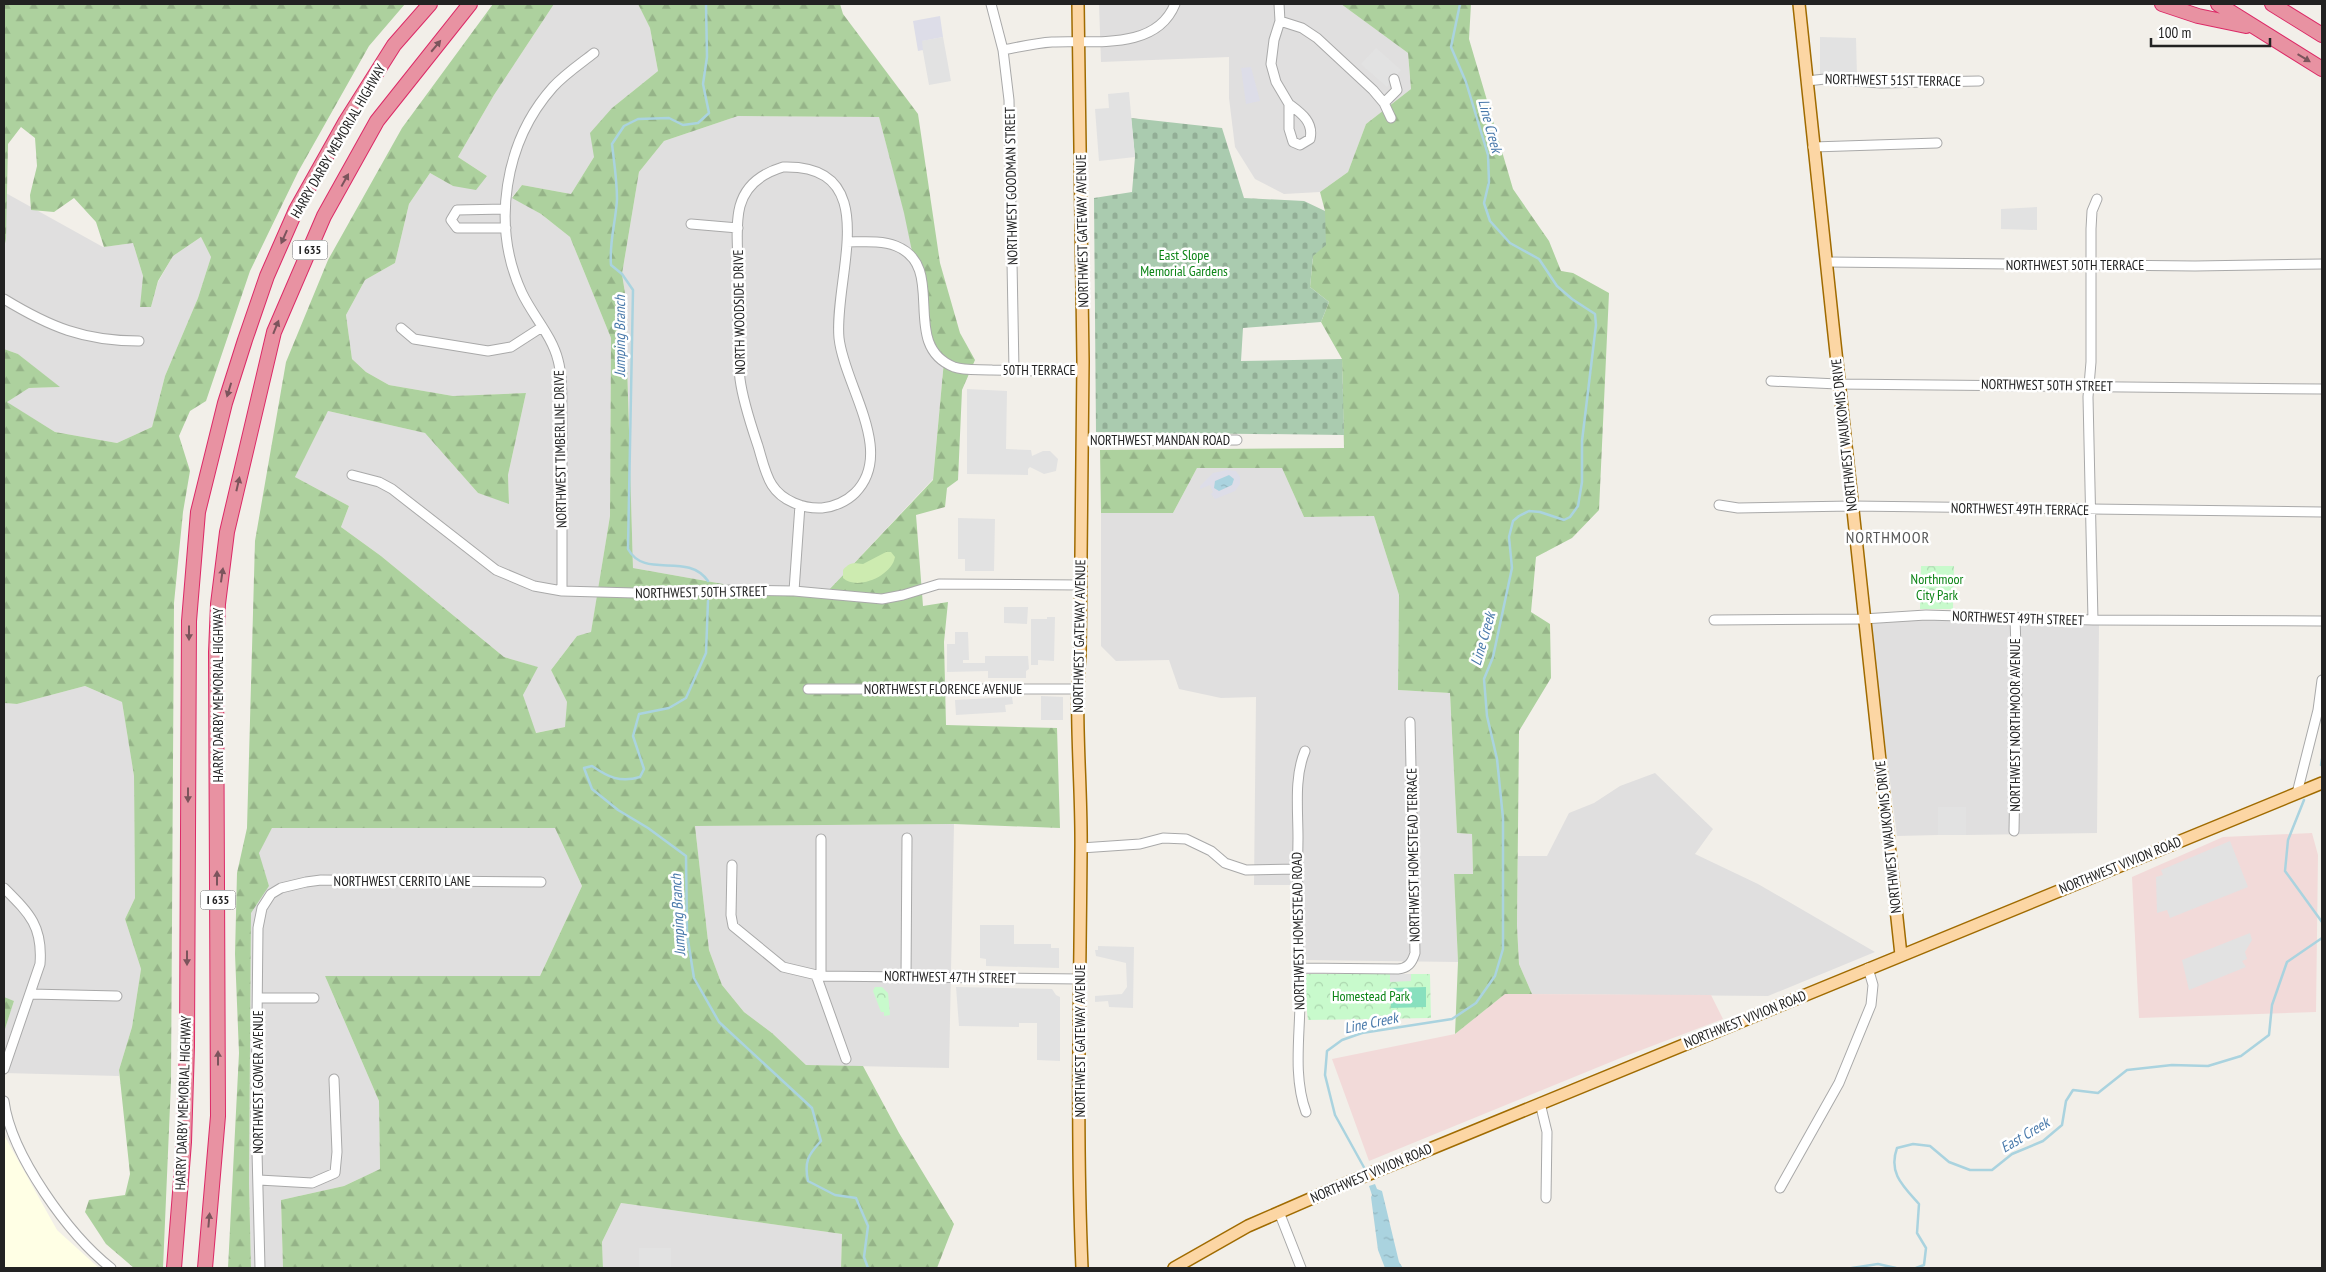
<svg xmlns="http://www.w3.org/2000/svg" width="2326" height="1272" font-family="'PT Sans Narrow',sans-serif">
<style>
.residential{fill:#e0dfdf}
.commercial{fill:#f2dad9}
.education{fill:#ffffe5}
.forest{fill:url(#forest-firs);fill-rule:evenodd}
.cemetery{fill:url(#cemetery-stones)}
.park{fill:url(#park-crowns)}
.garden{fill:#cdebb0}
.pitch{fill:#88e0be}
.parking{fill:#e2e2e2}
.plaza{fill:#dddde8}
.water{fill:url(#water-ripples)}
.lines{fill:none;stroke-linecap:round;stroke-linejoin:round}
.stream{stroke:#aad3df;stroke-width:2.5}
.minor-casing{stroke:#a9a9a9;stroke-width:11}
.major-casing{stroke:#a06b00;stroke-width:14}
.highway-casing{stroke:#dc2a67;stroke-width:16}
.minor{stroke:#fff;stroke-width:9}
.major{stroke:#fcd6a4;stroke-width:11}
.highway{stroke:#e892a2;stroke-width:14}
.oneway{fill:#7b545c}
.labels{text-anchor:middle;stroke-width:5;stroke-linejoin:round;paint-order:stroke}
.shield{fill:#fff;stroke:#646464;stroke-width:1}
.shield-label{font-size:12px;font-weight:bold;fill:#222}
.street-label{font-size:14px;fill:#222;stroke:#fff}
.park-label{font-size:14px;fill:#0c8416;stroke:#fff}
.water-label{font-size:15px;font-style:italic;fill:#4a7aab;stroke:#fff}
.quarter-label{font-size:16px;letter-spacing:1px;fill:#555;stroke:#fff}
</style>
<defs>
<pattern id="forest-firs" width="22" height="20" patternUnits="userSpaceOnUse" patternTransform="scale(1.25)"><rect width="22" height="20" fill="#add19e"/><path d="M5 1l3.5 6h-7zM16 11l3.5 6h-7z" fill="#95b388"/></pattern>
<pattern id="cemetery-stones" width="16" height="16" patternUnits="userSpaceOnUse" patternTransform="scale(1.25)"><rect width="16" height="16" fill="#aacbaf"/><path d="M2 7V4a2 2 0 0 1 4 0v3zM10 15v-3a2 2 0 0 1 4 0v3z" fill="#92ae96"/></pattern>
<pattern id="park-crowns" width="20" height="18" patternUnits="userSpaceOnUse" patternTransform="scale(1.25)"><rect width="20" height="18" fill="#c8facc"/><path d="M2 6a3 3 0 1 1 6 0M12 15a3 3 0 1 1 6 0" fill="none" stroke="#acd6af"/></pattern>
<pattern id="water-ripples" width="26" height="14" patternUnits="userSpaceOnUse" patternTransform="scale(1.25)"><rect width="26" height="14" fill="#aad3df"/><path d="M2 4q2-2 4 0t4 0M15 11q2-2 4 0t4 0" fill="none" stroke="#92b5bf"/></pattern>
</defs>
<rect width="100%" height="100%" fill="#f2efe9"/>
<path class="residential" d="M554,4H638L650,28L658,71L612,108L594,157L571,194L522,185L512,197L541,214L570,237L611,338L610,516L591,633L577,636L551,670L567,702L566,727L535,733L523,695L537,667L504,657L381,556L341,527L349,506L295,477L328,411L425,433L478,493L509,503L508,475L526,393L453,396L389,385L366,372L352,359L346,315L365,280L395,263L409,204L430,173L453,186L487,176L458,157L494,95Z
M1099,4H1341L1408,53L1411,89L1366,124L1348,172L1320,192L1284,194L1255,179L1235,147L1229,98V57L1101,62Z
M738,116L879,117L944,361L933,479L826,593L757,590L633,568L625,293L622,274L639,172L664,141Z
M4,192L103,247L133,243L143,276L141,307H151L158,282L173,256L201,237L211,257L198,298L165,376L152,427L117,443L55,432L6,402L29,388L59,387L18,354L4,349Z
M1197,468H1282L1304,517L1374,516L1399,595L1398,690L1450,693L1457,833L1472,834L1473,875H1454L1458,962L1303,960V885H1254L1256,697L1221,698L1179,689L1169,660L1116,661L1101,646V513H1173Z
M1929,619L2099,625L2097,833L1966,835V807H1938V835L1897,836L1870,624Z
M85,686L122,702L134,776L135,898L125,919L141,969L132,1027L119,1070V1076L4,1073V1032L14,1001L4,998V703L17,704Z
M1655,773L1713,829L1695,854L1758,884L1875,952L1768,996L1532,994L1519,964L1517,926L1518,856H1547L1569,813L1594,803L1620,786Z
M954,824L949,1068L806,1065L772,1033L744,1012L722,985L709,950L695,826Z
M272,828H555L582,886L540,976H325L379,1101L380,1169L344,1186L281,1200L283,1268H251L249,1183L251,912L269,886L258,853Z
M621,1203L842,1234L841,1268H603L602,1242Z"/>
<path class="commercial" d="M2312,833L2318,855L2316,1012L2139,1018L2132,877L2223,837Z
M1505,994L1711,995L1723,1019L1623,1057L1369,1161L1332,1059L1455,1034Z"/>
<path class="education" d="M4,1135L57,1230L99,1268H4Z"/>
<path class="forest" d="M4,4H405L369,46L298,172L250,271L206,401L190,411L179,436L190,471L183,512L174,603L171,1083L163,1268H134L106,1244L85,1212L89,1200L125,1195L130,1174L119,1070L132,1027L141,969L125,919L135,898L134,776L122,702L85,686L17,704L4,703V349L18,354L60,387L29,388L7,402L55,432L117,443L152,427L165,376L198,298L211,257L201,237L173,256L158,281L151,307H140L143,276L133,243L104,247L96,222L74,198L54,212L31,210L30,195L37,166L35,138L21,127L8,144L6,239L4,248Z
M493,4H554L494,95L458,157L487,176L476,190L453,186L430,173L409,204L395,263L365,280L346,315L352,359L366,372L389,385L453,396L526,393L508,475L509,504L478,493L425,433L328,411L295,477L349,506L341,527L381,556L504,657L538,667L523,695L536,733L565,727L567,702L551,670L577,636L591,632L610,516L611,338L570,237L541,214L512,198L522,185L571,194L594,157L590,133L612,108L658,71L650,28L638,4H840L843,14L918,114L940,263L960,333L975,360L962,390L958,480L947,488L945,507L916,515L923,606L948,602L944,642L946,725L1057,728L1060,828L954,824L695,826L709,950L722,985L744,1012L772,1033L806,1065L863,1066L899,1133L954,1224L937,1268H841L842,1234L621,1203L602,1242L603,1268H283L281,1200L344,1186L380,1169L379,1101L325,976H540L582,886L555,828H272L259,853L269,886L251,913L249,1183L251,1268H228L239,1053L235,954L237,873L247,828L255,541L286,362L328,260L402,128ZM738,116L879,117L904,213L933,352L944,361L933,480L826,593L757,590L633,568L625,293L622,274L639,172L664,141Z
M1341,4H1471L1469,39L1513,189L1549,241L1561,271L1573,273L1609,293L1599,510L1572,538L1536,557L1531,612L1550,624L1551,678L1519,731L1517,926L1519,964L1532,994H1505L1455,1034L1458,962L1454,874H1473L1472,834L1457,833L1450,693L1398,690L1399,595L1374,516L1304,517L1282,468H1197L1173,513H1101L1100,450L1344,448L1342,359L1321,322L1329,302L1310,287L1313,256L1325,211L1320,192L1348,172L1366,124L1411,89L1408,53Z
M4,997L14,1001L4,1032Z"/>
<path class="cemetery" d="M1131,118L1222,128L1244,198L1304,201L1325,211L1326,245L1313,256L1310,287L1329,302L1321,322L1243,328L1241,361L1342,359L1344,435L1096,432L1094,198L1132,192L1135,157Z"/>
<path class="park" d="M1921,566H1954L1953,609H1920Z
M1308,974H1430L1431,1018L1308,1020L1303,979L1305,975Z
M875,987H882L888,993L890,1015L884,1016V1012H881L873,991Z"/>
<path class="garden" d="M886,552H891L895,557C892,576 857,591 843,578V570C850,562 853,563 863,564Z"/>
<path class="pitch" d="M1426,987V1007L1391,1008L1390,988Z"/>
<path class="parking" d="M943,37L951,81L929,85L921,41Z
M1820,37L1856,38L1857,77L1820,75Z
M1376,48L1401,70L1387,87L1361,64Z
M1129,92L1135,157L1099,161L1095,109L1109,108L1108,94Z
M2037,207V230L2001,229V209Z
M967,389L1007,391L1006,449L1031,450L1032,456L1043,451H1050L1058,459L1056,471L1044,474L1030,467L1028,469V475L967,474Z
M958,518L995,519L994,571H965V559H958Z
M1004,607H1028L1027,624L1004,623Z
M1047,617H1055L1054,661L1038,660V665H1031V619H1047Z
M955,632H968L969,660H963V663H985V656H1028L1029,669L1026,671V678H988V671L947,672V644H955Z
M1041,696L1063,697V720H1041Z
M1012,697L1013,704L1005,705L1006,712L956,715L955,700Z
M1938,807H1966V835H1938Z
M2230,841L2248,887L2170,918L2167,910L2157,913L2156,877L2163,875L2161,870Z
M980,925H1014V944H1051V948H1059V968L986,966V959L980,958Z
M2250,933L2252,940L2245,952L2247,959L2242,961L2246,967L2189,990L2182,960Z
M1098,946L1134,947L1133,1008L1109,1007L1108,1001L1095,1002V996L1122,994L1127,987L1126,963L1096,956L1095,950H1098Z
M1390,974H1411V981L1390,982Z
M956,987L1052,989L1056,995L1060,997V1061L1037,1060V1023H1019V1027L959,1026Z
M639,1248H671V1268H639Z"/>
<path class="plaza" d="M940,16L943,37L922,41L923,50L918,51L913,21Z
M1251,67L1260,101L1246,104L1241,68Z
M1227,470L1236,471L1240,477V484L1235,491L1215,499L1211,494L1213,492L1210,485L1200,489V486L1213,473Z"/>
<path class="water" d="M1229,475L1234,479L1232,485L1219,491L1214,488L1215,481Z
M1375,1184L1377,1189L1382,1191L1399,1262L1403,1268H1385L1378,1250L1371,1197L1372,1195L1369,1186Z"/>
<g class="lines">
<path class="stream" d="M706,4L707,57L703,84L709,113L698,123L683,125L669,118L638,119L624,126L612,144C614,162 617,180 617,199C616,221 609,242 611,265L622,274L633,290L628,549C645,580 687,551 708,581
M708,601L706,653L686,698L669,708L639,714L633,736L644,769L640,777C620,783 608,777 592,766L584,768L592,789L618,810L648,828L686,856L687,934L694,978L719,1022L812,1108L821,1141C808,1155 804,1162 808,1181L835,1195L856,1198L868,1226L864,1257L868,1268
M2321,765L2322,759
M2304,800L2288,840L2285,871L2322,922
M1366,1171L1335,1115L1325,1075L1327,1051L1342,1040L1362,1033L1452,1019L1476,1003L1495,976L1503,949V818L1497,759L1487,716L1484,679L1493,657L1512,568L1509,537L1513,521L1519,516L1529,511L1540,512L1564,520L1570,517L1578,506L1582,482V441L1596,325L1595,314L1572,299L1557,286L1539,259L1510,243L1490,221L1484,203L1489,182L1488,155L1466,82L1451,47L1460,4
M1852,1268L1878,1264L1896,1268
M1916,1268L1924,1265L1926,1248L1917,1233L1919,1204C1903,1186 1888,1173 1897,1148L1913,1144L1930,1146L1949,1162L1970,1170H1992L2012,1154L2043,1141L2062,1125L2066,1101L2073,1090L2098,1093L2127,1070L2172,1065L2208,1066L2241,1056L2269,1035L2272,1005L2287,962L2322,938"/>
<defs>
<path id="minor" d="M991,4L1003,50L1009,100L1014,370
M1279,4L1280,21L1274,40L1271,64L1276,82L1289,104V129L1293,142L1300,145L1310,139C1314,122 1301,113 1289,104
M1280,21L1302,28L1317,38L1373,90L1384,103L1391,118
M1003,50C1019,47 1036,43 1052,42C1094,40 1156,51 1175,4
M1807,81L1825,79L1881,83L1979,81
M1384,103L1397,90L1394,79
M1813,147L1937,143
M783,167C886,164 833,279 839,338C844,385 896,452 855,493C847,501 834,507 822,508C804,509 782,501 772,485C765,474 762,459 758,446C751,425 743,402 740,379C736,342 738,305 738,268C738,248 735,225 740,206C746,184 763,173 783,167Z
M505,209L457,210L451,220L457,228H506
M691,224L738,228
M847,242C862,242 881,240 896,246C949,267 898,345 954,367C965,371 980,369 992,370C1022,371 1053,371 1083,370
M1828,262L2195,266L2322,264
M4,299C50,327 84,341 139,341
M401,328L414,339L488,351L511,347L542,327
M1771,381L1838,384L2322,389
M1082,441L1237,440
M352,475L379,482L392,489L496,570L534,586L562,591L635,593L724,590L794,591L882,599L903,595L939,584L1081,585
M1719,505L1738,508L1852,506L2322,512
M562,591C562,538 562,485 562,432C561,409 564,382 558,360C552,336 533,316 522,293C491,226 504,142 553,87C565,74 580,64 594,53
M794,591L800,505
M1714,620L1863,619L1926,615L2093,620L2322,621
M2093,620L2088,397L2091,362V229L2092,211L2097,199
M808,689H1077
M1305,751C1294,777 1298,809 1298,838C1297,889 1298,940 1300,991C1301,1030 1292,1074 1306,1112
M2297,793L2318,710L2322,680
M2014,831L2017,679L2015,618
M1081,848L1140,844L1163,838L1186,839L1211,851L1225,863L1246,870L1297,869
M732,865L731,915L733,926L783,967L821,976L1080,979
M4,888C29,913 43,926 40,964L4,1069
M1298,968L1398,969C1408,968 1412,963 1415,953L1410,722
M816,975L846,1059
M821,976V839
M906,977L907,838
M30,994L117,996
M258,998H314
M4,1101C11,1155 69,1235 111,1268
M1540,1103L1547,1132L1546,1198
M259,1180L312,1183L335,1173L337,1152L334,1079
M1780,1188L1839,1083L1871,1005L1873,985L1868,968
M1279,1212L1301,1268
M260,1268L256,1113L258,928L262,908L271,894L281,888L306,882L321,880L541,882"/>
<path id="major" d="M1078,4L1083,361L1080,654C1074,719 1082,785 1081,851C1080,990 1076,1129 1082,1268
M1799,4C1833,321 1865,638 1901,955
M1174,1268L1248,1226L1340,1186L2322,783"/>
<path id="highway" d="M2162,4L2198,16L2246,26
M2218,4L2322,69
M2272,4L2322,35
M174,1268L184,1142L187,1046L189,621L198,512L225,403L245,340L267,276L296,210L346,121L394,45L430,4
M205,1268L218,1116L216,652L218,604L227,532L274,332L324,216L377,121L470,4"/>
</defs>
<use href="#minor" class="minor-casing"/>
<use href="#major" class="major-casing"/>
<use href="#highway" class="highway-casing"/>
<use href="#minor" class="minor"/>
<use href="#major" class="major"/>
<use href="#highway" class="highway"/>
</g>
<defs><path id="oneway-solid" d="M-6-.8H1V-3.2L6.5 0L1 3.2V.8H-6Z" transform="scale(1.25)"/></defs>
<g class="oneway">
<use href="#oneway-solid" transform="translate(436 46) rotate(-50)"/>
<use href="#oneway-solid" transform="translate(2304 58) rotate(31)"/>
<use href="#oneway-solid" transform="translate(345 180) rotate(-61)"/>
<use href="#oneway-solid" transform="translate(284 237) rotate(114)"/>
<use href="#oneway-solid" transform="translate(276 327) rotate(-68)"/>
<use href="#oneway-solid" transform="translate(229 390) rotate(107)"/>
<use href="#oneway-solid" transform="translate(238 484) rotate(-77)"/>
<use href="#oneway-solid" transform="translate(222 575) rotate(-82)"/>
<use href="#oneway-solid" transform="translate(189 633) rotate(90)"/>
<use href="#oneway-solid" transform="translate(188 795) rotate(90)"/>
<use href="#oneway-solid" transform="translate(217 878) rotate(-90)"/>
<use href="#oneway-solid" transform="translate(187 958) rotate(90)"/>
<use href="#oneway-solid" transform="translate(218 1058) rotate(-90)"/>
<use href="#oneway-solid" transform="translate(209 1220) rotate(-85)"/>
</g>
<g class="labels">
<g class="shield">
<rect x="292.5" y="240.5" width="35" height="19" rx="4"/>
<rect x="200.5" y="890.5" width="35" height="19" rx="4"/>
</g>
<g class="shield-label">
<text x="310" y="254">I 635</text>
<text x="218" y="904">I 635</text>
</g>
<g class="street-label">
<text transform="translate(1893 80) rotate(1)" y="5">NORTHWEST 51ST TERRACE</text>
<text transform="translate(338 141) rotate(-60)" y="5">HARRY DARBY MEMORIAL HIGHWAY</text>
<text transform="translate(1011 186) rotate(-91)" y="5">NORTHWEST GOODMAN STREET</text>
<text transform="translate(1082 231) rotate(-91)" y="5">NORTHWEST GATEWAY AVENUE</text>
<text x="2075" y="270">NORTHWEST 50TH TERRACE</text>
<text transform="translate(739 312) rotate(-91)" y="5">NORTH WOODSIDE DRIVE</text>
<text x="1039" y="375">50TH TERRACE</text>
<text transform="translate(2047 385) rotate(1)" y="5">NORTHWEST 50TH STREET</text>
<text transform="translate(1844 435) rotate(-96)" y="5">NORTHWEST WAUKOMIS DRIVE</text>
<text x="1160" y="445">NORTHWEST MANDAN ROAD</text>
<text transform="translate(560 449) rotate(-91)" y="5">NORTHWEST TIMBERLINE DRIVE</text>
<text transform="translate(2020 509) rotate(1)" y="5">NORTHWEST 49TH TERRACE</text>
<text transform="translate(701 592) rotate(-1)" y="5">NORTHWEST 50TH STREET</text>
<text transform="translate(2018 618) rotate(2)" y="5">NORTHWEST 49TH STREET</text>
<text transform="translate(1079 636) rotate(-89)" y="5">NORTHWEST GATEWAY AVENUE</text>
<text x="943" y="694">NORTHWEST FLORENCE AVENUE</text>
<text transform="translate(218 695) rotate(-90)" y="5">HARRY DARBY MEMORIAL HIGHWAY</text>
<text transform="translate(2015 725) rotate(-90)" y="5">NORTHWEST NORTHMOOR AVENUE</text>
<text transform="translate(1888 837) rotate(-96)" y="5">NORTHWEST WAUKOMIS DRIVE</text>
<text transform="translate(1413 855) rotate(-91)" y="5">NORTHWEST HOMESTEAD TERRACE</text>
<text transform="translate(2120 865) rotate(-22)" y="5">NORTHWEST VIVION ROAD</text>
<text x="402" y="886">NORTHWEST CERRITO LANE</text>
<text transform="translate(1298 931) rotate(-91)" y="5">NORTHWEST HOMESTEAD ROAD</text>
<text transform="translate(950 977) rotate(1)" y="5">NORTHWEST 47TH STREET</text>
<text transform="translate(1745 1019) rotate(-22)" y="5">NORTHWEST VIVION ROAD</text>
<text transform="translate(1080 1041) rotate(-90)" y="5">NORTHWEST GATEWAY AVENUE</text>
<text transform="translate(258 1082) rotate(-90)" y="5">NORTHWEST GOWER AVENUE</text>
<text transform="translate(183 1103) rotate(-88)" y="5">HARRY DARBY MEMORIAL HIGHWAY</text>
<text transform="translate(1371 1173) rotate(-23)" y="5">NORTHWEST VIVION ROAD</text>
</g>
<g class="park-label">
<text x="1184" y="260">East Slope<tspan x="1184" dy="16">Memorial Gardens</tspan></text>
<text x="1937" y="584">Northmoor<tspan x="1937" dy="16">City Park</tspan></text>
<text x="1371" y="1001">Homestead Park</text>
</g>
<g class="water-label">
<text transform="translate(1490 126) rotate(75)" y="5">Line Creek</text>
<text transform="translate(620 336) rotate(-90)" y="5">Jumping Branch</text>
<text transform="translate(1483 639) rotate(-74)" y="5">Line Creek</text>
<text transform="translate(678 915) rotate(-93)" y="5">Jumping Branch</text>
<text transform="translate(1371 1023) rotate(-12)" y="5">Line Creek</text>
<text transform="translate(2025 1135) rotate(-31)" y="5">East Creek</text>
</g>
<g class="quarter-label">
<text x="1888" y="543">NORTHMOOR</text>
</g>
</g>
<rect width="2326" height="1272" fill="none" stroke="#222222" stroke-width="10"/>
<path d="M2151 38v8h119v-8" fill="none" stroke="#222222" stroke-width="2.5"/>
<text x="2158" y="38" font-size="15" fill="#222222" stroke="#ffffff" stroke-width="4" paint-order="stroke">100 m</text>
</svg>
